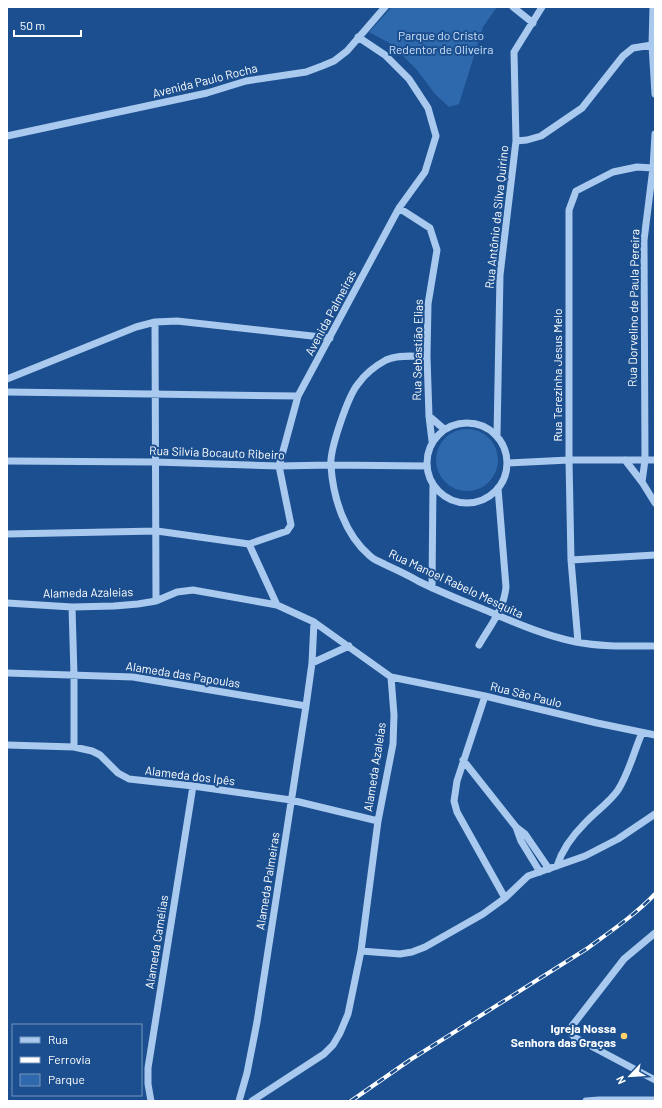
<svg xmlns="http://www.w3.org/2000/svg" width="662" height="1108" font-family="Barlow,sans-serif">
<style>
.green{fill:#2e69ad}
.lines{fill:none;stroke-linecap:round;stroke-linejoin:round}
.minor{stroke:#a9c9ee;stroke-width:7}
.rail-casing{stroke:#fff;stroke-width:4}
.rail{stroke:#1b4f8f;stroke-width:2.5;stroke-dasharray:8;stroke-linecap:butt}
.poi-dot{fill:#ffd166;stroke:#1b4f8f;stroke-width:1.5}
.labels{text-anchor:middle;stroke-width:4;stroke-linejoin:round;paint-order:stroke}
.park-label{font-size:12px;fill:#cfe3fa;stroke:#1b4f8f}
.street-label{font-size:12px;fill:#fff;stroke:#1b4f8f}
.poi-label{font-size:12px;font-weight:bold;fill:#fff;stroke:#1b4f8f;text-anchor:end}
</style>
<rect width="100%" height="100%" fill="#1b4f8f"/>
<path class="green" d="M392,7H497L483,27L459,104L449,107L435,94L417,70L391,44L369,32Z
M436 460a31 31 0 1 1 62 0a31 31 0 1 1-62 0Z"/>
<g class="lines">
<path class="minor" d="M513,7L533,23
M653,7L652,45L655,94
M7,136L207,93L246,81L306,72L322,66L334,61L347,51L385,7
M516,141L527,140L541,136L582,108L623,56L633,48L652,45
M399,208L430,228L437,250L428,304L427,356L429,416L432,441
M155,322L156,601
M427,356C414,357 398,354 386,360C375,366 365,374 358,384C348,396 329,451 331,466C333,498 345,535 370,556C374,560 381,562 386,565C397,570 408,575 418,581C440,592 463,601 485,610C516,623 543,635 576,642C602,647 629,646 655,646
M7,379L136,327L155,322L177,321L330,338
M7,392L298,396
M429,416L444,429
M427 463a40 40 0 1 1 80 0a40 40 0 1 1-80 0Z
M497,436L500,275L516,141L514,52L542,7
M625,460L642,482L655,503
M7,461L155,462L279,466L330,465L426,466
M507,463L569,460H655
M642,482L645,460L644,240L653,168L655,134
M7,534L157,531L249,544
M571,560L655,555
M432,588L433,484
M7,603L72,607L114,606L138,604L156,601L177,592L193,590L277,605L314,622L391,677L394,715L393,744L378,821L361,951L348,1014L340,1033L333,1045L324,1054L252,1101
M277,605L249,544L287,531L291,525L279,466L298,396L399,208L425,172L436,136L428,108L409,79L385,55L358,37
M72,607L74,675V747
M578,642L571,560L569,460V210L576,191L613,172L637,167L653,168
M479,645C490,626 504,609 506,587L498,488
M312,663L349,646
M7,673L133,677L306,706
M391,677L485,696L597,723L655,735
M485,696L457,781L454,801L457,812L505,898
M7,745L74,747L92,751L100,755L118,773L129,779L193,786L291,800L378,821
M463,760L516,827L525,834L549,869
M516,827L521,841L540,872
M557,866C562,850 573,835 585,823C596,811 609,803 618,790C629,773 634,751 642,733
M655,933L624,959L572,1026L570,1031L574,1037L655,1080
M361,951L400,954L412,952L425,947L483,914L505,898L528,876L585,856L618,839L655,814
M151,1101L148,1084V1068L193,786
M239,1101L247,1073L257,1022L306,706L312,663L314,622
M586,1101L599,1100H655"/>
<defs>
<path id="rail" d="M351,1101L410,1060L588,948C611,931 635,915 655,894"/>
</defs>
<use href="#rail" class="rail-casing"/>
<use href="#rail" class="rail"/>
</g>
<circle class="poi-dot" cx="624" cy="1036" r="4"/>
<g class="labels">
<g class="park-label">
<text x="441" y="40">Parque do Cristo<tspan x="441" dy="14">Redentor de Oliveira</tspan></text>
</g>
<g class="street-label">
<text transform="translate(205 81) rotate(-14)" y="4">Avenida Paulo Rocha</text>
<text transform="translate(497 217) rotate(-84)" y="4">Rua Antônio da Silva Quirino</text>
<text transform="translate(634 308) rotate(-89)" y="4">Rua Dorvelino de Paula Pereira</text>
<text transform="translate(331 313) rotate(-62)" y="4">Avenida Palmeiras</text>
<text transform="translate(418 350) rotate(-89)" y="4">Rua Sebastião Elias</text>
<text transform="translate(558 375) rotate(-90)" y="4">Rua Terezinha Jesus Melo</text>
<text transform="translate(217 453) rotate(2)" y="4">Rua Silvia Bocauto Ribeiro</text>
<text transform="translate(456 584) rotate(25)" y="4">Rua Manoel Rabelo Mesquita</text>
<text transform="translate(88 593) rotate(-1)" y="4">Alameda Azaleias</text>
<text transform="translate(183 675) rotate(9)" y="4">Alameda das Papoulas</text>
<text transform="translate(526 695) rotate(14)" y="4">Rua São Paulo</text>
<text transform="translate(375 767) rotate(-81)" y="4">Alameda Azaleias</text>
<text transform="translate(190 776) rotate(7)" y="4">Alameda dos Ipês</text>
<text transform="translate(268 881) rotate(-81)" y="4">Alameda Palmeiras</text>
<text transform="translate(157 942) rotate(-81)" y="4">Alameda Camélias</text>
</g>
<g class="poi-label">
<text x="616" y="1033">Igreja Nossa<tspan x="616" dy="14">Senhora das Graças</tspan></text>
</g>
</g>
<rect width="662" height="1108" fill="none" stroke="#ffffff" stroke-width="16"/>
<rect x="12" y="1024" width="130" height="72" fill="#1b4f8f" stroke="#7695bc"/>
<rect x="20" y="1037" width="20" height="6" fill="#a9c9ee" stroke="#7695bc"/>
<text x="48" y="1044" font-size="12" fill="#ffffff">Rua</text>
<rect x="20" y="1057" width="20" height="6" fill="#ffffff" stroke="#7695bc"/>
<text x="48" y="1064" font-size="12" fill="#ffffff">Ferrovia</text>
<rect x="20" y="1074" width="20" height="12" fill="#2e69ad" stroke="#7695bc"/>
<text x="48" y="1084" font-size="12" fill="#ffffff">Parque</text>
<g transform="translate(630 1076) rotate(245)" stroke="#1b4f8f" stroke-width="3" paint-order="stroke">
<path d="M0-3L7 15L0 10L-7 15Z" fill="#ffffff"/>
<text y="-6" font-size="11" font-weight="bold" text-anchor="middle" fill="#ffffff">N</text>
</g>
<path d="M14 30v6h67v-6" fill="none" stroke="#ffffff" stroke-width="2"/>
<text x="20" y="30" font-size="12" fill="#ffffff" stroke="#1b4f8f" stroke-width="3" paint-order="stroke">50 m</text>
</svg>
